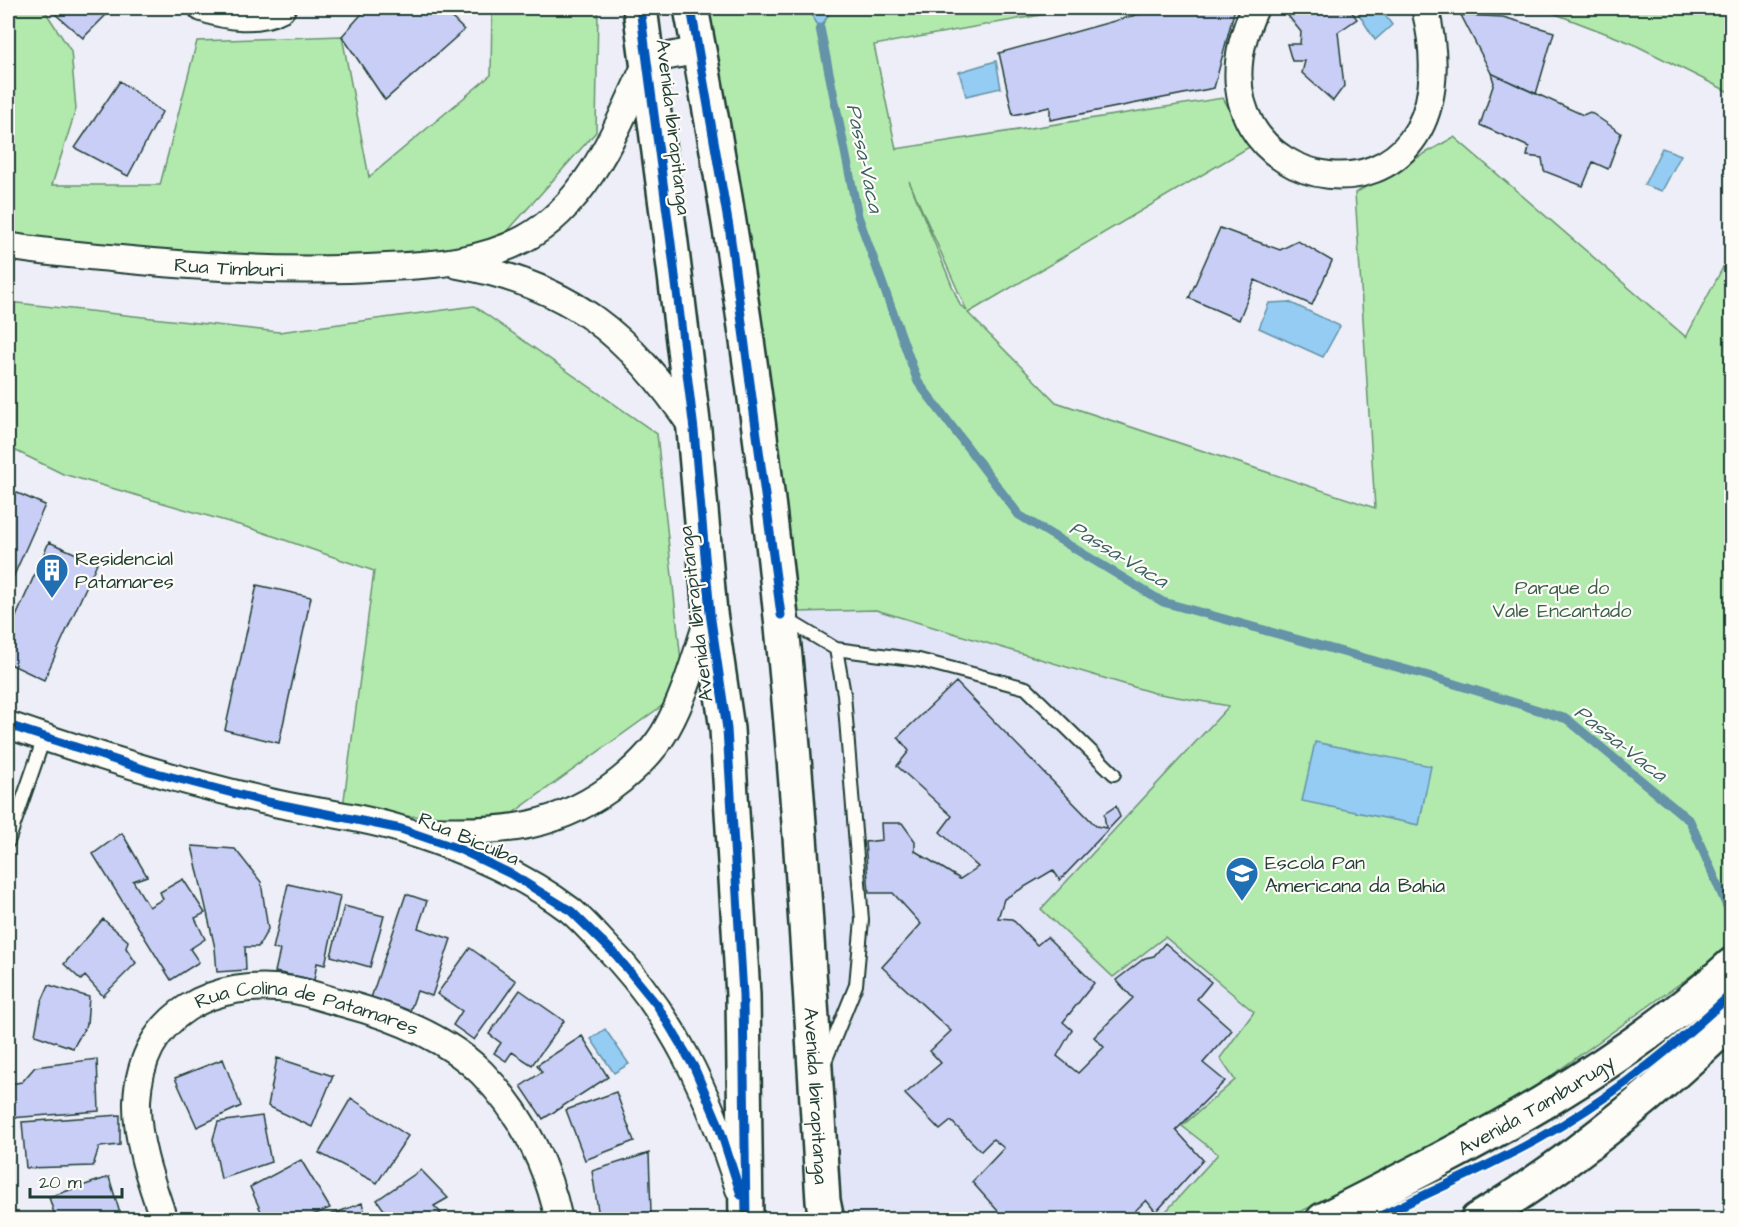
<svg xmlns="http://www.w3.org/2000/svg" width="1739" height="1227" font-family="'Architects Daughter',sans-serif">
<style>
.built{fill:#e2e4f7}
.green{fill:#b2e9ad;stroke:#689370;stroke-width:1.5;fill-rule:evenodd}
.water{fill:#94ccf3;stroke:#6593a7;stroke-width:1.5}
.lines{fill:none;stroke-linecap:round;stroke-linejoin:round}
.stream{stroke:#6593a7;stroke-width:9}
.building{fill:#c9cef7;stroke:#1f3d34;stroke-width:1.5}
.lane-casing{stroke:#1f3d34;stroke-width:16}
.street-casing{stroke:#1f3d34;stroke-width:30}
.secondary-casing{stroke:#1f3d34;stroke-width:38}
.lane{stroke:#fdfcf7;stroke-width:12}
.street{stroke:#fdfcf7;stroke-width:26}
.secondary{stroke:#fdfcf7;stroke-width:33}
.cycleway-casing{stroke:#fdfcf7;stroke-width:13}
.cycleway{stroke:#0057b8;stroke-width:9}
.labels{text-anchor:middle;stroke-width:4.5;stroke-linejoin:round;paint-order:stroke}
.street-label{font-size:20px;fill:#1f3d34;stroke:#fdfcf7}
.poi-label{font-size:20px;fill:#1f3d34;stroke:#fdfcf7;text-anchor:start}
.park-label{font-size:20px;fill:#3c5f4c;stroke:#fdfcf7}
.water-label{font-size:21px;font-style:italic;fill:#3c6164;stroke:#fdfcf7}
</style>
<rect width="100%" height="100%" fill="#edeef7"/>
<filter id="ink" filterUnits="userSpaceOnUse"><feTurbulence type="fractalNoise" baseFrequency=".0167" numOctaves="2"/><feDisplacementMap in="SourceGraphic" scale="12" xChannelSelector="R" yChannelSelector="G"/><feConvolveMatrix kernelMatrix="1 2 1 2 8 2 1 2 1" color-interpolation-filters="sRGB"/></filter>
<g filter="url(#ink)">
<path class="built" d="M876,610L1154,693L1422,737L1619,833L1706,965L1506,1108L1284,1219H837L835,1085L798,612Z"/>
<path class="green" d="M8,8H43L71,51L76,109L52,185H160L197,41L342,36L369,177L491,75L492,8H598L596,132L488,253L292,277L68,253L8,232Z
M702,8H807L820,28L833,8H1079L874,45L896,149L1223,98L1251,146L968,313L1056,402L1375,508L1355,193L1454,137L1686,337L1731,252V941L1706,965L1506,1108L1328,1199L1284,1219H1159L1218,1154L1182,1126L1235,1080L1220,1058L1254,1012L1165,937L1113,977L1041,909L1229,706L1154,693L876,610L798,612L719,102ZM909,181L967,311L960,305Z
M1540,8H1731V93L1631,43Z
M8,302L279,332L474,306L657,434L684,690L506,818L342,815L374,571L253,529L63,474L8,447Z"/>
<path class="water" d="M807,8H833L820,28Z
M1355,8H1380L1392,25L1375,40Z
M996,61L1001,88L966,96L959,72Z
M1662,148L1681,155L1662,191L1644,185Z
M1289,302L1340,326L1323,357L1259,328L1269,303Z
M1315,742L1431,766L1419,825L1302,801Z
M605,1029L629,1064L614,1073L591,1039Z"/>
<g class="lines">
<path class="stream" d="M820,28L858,216L918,382L1019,515L1163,602L1429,676L1567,719L1690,821L1732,918"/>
</g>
<path class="building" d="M60,8H113L83,38L54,13Z
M367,8H442L464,30L385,100L342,36Z
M1161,8H1235L1214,88L1050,120V107L1013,115L999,53Z
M1292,8H1349L1357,19L1338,32L1344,86L1333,101L1302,73L1305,61H1292L1287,44H1300L1301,32L1286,13Z
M1461,15L1503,17L1554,32L1536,94L1491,73Z
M1491,73L1583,115L1590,112L1621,133L1608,169L1593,162L1583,186L1544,171L1542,158L1527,156L1529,147L1480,125L1494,83Z
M120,81L162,112L128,176L75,148Z
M1220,228L1280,250L1298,241L1332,261L1312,305L1255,280L1239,320L1189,298Z
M8,489L45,505L8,589Z
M49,542L97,563L44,680L8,663V635Z
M257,585L311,597L279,743L225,730Z
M956,682L1096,826L1106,828L1104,814L1116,806L1120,817L1060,880L1053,870L1004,899L998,918L1012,919L1037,945L1047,937L1094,983L1063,1022L1072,1030L1057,1056L1078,1073L1104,1047L1094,1037L1133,998L1116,980L1145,958L1154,956L1165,943L1211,982L1197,999L1232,1030L1203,1063L1225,1081L1176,1130L1203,1160L1156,1212L1146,1200L1126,1220H1006L972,1182L1004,1148L993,1139L981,1151L951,1121L940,1130L905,1094L941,1063L930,1051L951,1031L882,967L921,924L893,893H869L865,842L882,840L881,823H902L915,841V851L960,879L978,867L940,832L952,816L897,766L909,751L898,737Z
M122,833L147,876L133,881L149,907L163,899L160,892L183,879L205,913L195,918L205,939L190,949L199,962L171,980L93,854Z
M192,846L235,849L261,882L268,929L258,947H245L246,970L217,972L215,948Z
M288,884L340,896L325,965L317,963L314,980L275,972L280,950L273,949Z
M406,894L427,901L418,928L451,939L432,996L417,991L410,1011L371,998Z
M344,906L384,916L370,967L331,956Z
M103,919L128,941L126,948L136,963L103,996L85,976L81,980L64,964Z
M470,948L516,981L474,1040L453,1025L462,1011L437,994Z
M49,985L89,997L87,1024L73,1048L35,1035L41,1003Z
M520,990L564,1021L532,1065L512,1052L506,1061L494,1053L501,1043L489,1034Z
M582,1036L608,1077L543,1119L521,1086L542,1072L537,1065Z
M277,1058L333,1076L312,1127L268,1106Z
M97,1059L99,1111L11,1118L10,1084L22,1082L35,1067Z
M223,1059L241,1106L197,1127L175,1078Z
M616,1092L634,1141L585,1160L566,1110Z
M351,1098L408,1136L377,1183L319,1153Z
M120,1115V1145L99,1147L93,1166L26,1168L22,1122Z
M262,1116L271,1162L221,1179L213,1139L218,1122Z
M649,1153L651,1213L599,1217L592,1171Z
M301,1160L330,1208L301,1220H265L250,1187Z
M421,1170L448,1198L434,1206L441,1213L431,1220H391L377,1200Z
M109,1177L122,1220H56L49,1197Z
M362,1203L367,1220H317Z"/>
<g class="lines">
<defs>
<path id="lane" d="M786,619L836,649L844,694L862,920L856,985L824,1064
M836,649L919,660L1026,688L1114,774
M8,842L44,738"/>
<g id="street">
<path d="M202,8C227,17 258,21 282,8"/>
<path d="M1255,8C1163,203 1486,258 1425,8"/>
<path id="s1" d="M8,246C44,253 83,255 120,259C209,268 298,273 387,267C434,265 481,262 524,239C590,203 618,124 648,60L700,50"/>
<path d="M458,265C571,285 630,335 693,428"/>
<path d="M8,725C91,754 176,780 262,800C308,812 358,815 403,830C461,848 521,873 570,910C582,920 593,932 603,943C674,1014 709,1095 739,1189"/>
<path d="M427,830C503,833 560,829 621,780C638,766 656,748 667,728C686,694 696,654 709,617"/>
<path id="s2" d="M164,1220C151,1182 136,1141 137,1101C141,1014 214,977 294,990C310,993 326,999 342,1003C391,1016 445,1036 482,1073C522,1114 547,1164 559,1220"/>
</g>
<g id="secondary">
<path d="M640,8L671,243L694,430L710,613L727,729L743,995L746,1220"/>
<path id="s3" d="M691,8C730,209 760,413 781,617C801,811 811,1006 823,1201L827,1220"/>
<path id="s4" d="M1323,1220C1467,1147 1612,1075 1732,965"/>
<path d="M1477,1220C1570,1164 1653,1095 1732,1020"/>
</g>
</defs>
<use href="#lane" class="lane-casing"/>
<use href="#street" class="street-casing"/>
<use href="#secondary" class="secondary-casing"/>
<use href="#lane" class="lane"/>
<use href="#street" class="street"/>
<use href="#secondary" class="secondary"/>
<defs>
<path id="cycleway" d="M640,8L671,243L694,430L710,613L727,729L743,995L746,1220
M691,8L730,233L781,615
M8,725L149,771L263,801L401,829L459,849L511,874L571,911L616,955L657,1005L694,1067L718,1123L741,1195
M1372,1220C1427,1193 1486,1168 1540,1138C1609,1099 1674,1048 1732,993"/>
</defs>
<use href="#cycleway" class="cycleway-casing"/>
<use href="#cycleway" class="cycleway"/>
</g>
</g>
<defs>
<symbol id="building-pin" viewBox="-11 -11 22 30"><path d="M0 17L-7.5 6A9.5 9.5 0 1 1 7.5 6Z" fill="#1f6fb2" stroke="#fdfcf7"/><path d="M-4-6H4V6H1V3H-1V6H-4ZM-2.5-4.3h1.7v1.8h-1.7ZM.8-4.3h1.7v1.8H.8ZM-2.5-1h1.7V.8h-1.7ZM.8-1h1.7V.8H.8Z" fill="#fff"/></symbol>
<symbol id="school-pin" viewBox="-11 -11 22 30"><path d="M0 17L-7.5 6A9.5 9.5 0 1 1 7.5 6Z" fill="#1f6fb2" stroke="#fdfcf7"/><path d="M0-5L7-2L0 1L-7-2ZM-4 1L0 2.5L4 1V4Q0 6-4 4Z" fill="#fff"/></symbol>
</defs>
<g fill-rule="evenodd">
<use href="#building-pin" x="33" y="551" width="38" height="52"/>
<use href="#school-pin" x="1223" y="854" width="38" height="52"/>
</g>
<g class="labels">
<g class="street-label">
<text transform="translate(674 127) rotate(83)" y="7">Avenida Ibirapitanga</text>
<text dy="7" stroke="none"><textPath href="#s1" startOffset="222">Rua Timburi</textPath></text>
<text transform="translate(695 614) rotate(-97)" y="7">Avenida Ibirapitanga</text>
<text transform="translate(469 838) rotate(23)" y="7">Rua Bicuíba</text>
<text dy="7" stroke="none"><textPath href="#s2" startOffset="358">Rua Colina de Patamares</textPath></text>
<text dy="7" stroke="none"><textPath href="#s3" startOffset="1096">Avenida Ibirapitanga</textPath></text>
<text dy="7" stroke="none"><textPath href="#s4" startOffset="242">Avenida Tamburugy</textPath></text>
</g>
<g class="poi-label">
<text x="75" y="565">Residencial<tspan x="75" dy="23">Patamares</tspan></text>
<text x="1265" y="869">Escola Pan<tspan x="1265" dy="23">Americana da Bahia</tspan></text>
</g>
<g class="park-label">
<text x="1562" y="594">Parque do<tspan x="1562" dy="23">Vale Encantado</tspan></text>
</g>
<g class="water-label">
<text transform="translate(865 158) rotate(78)" y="7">Passa-Vaca</text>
<text transform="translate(1119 554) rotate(31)" y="7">Passa-Vaca</text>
<text transform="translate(1621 743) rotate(38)" y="7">Passa-Vaca</text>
</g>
</g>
<rect width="1739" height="1227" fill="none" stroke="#fdfcf7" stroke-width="30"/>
<rect x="15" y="15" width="1709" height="1197" fill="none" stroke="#1f3d34" stroke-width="2" filter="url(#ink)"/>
<path d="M30 1188v9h92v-9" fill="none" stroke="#1f3d34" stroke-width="3"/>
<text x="39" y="1188" font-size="18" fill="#1f3d34" stroke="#fdfcf7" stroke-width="4.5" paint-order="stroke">20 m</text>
</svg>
